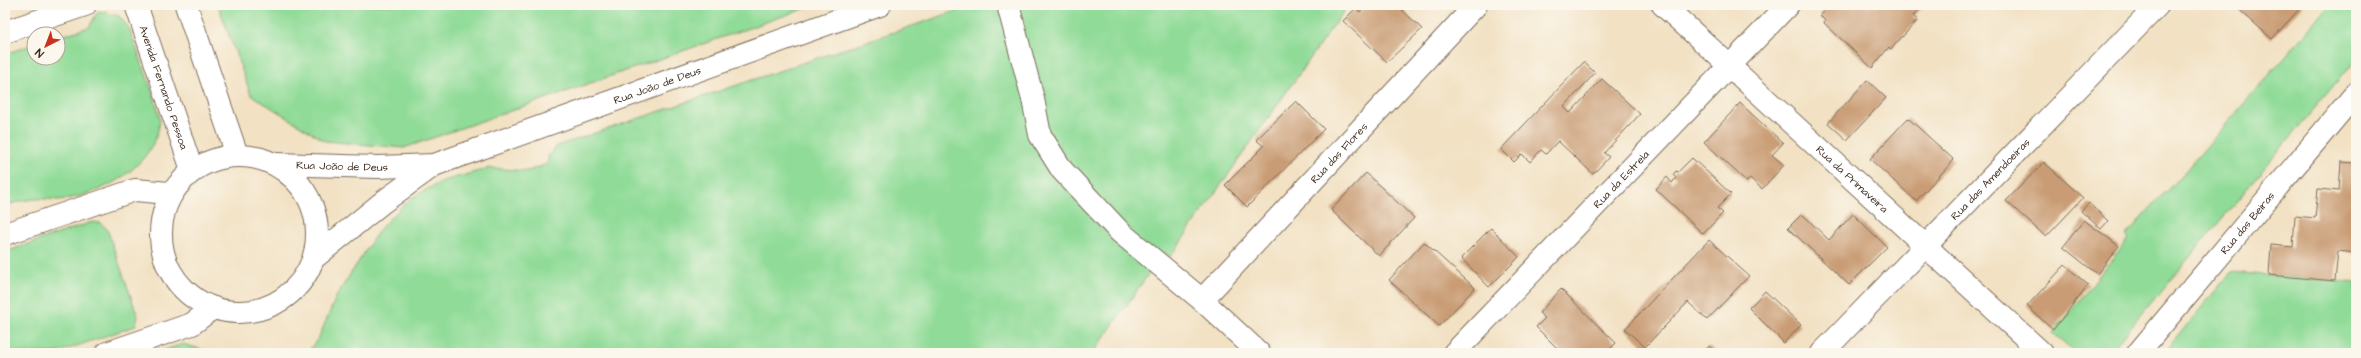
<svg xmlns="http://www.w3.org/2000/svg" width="2361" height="358" font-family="'Architects Daughter',sans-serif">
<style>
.green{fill:#8fdb97;stroke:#65825a}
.building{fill:#c99c75}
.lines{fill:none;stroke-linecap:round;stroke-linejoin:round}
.minor-casing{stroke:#7b6a58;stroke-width:24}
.minor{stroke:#fff;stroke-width:22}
.labels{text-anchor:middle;stroke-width:4;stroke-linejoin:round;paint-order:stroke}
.street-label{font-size:11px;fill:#3b2a1e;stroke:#fbf7ec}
</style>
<rect width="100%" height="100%" fill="#fbf7ec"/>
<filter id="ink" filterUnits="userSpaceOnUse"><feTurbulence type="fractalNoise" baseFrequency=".025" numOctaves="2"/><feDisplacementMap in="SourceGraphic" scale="8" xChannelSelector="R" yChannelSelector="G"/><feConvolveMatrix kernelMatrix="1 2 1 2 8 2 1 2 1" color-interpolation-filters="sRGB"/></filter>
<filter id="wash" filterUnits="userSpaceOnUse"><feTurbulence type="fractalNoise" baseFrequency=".012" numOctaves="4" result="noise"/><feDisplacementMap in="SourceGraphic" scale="16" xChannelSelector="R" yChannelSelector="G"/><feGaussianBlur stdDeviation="0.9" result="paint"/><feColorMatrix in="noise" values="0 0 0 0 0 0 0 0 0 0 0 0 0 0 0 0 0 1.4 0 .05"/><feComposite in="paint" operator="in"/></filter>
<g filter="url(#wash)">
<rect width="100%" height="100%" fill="#f2e1c3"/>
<path class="green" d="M218,5H815L404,148L325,141L251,95Z
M974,5H1348L1170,257L1164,252L1093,353H307L319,337L337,295L373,239L384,224L411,198L443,181L490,168L528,171L547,164L549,154L557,146Z
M2330,5H2356V59L2109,353H2076L2053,333L2129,238L2126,235L2165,192H2167Z
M104,12L119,16L129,28C134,42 161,112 160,121C154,168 102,195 59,200C55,200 51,199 47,199C32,198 19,201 5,206V54L34,44V58H58V37L89,27L97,13Z
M92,222L100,223L107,229L138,317L135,326L56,353H5V252Z
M2231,272L2356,283V353H2184L2167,349Z
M183,344L213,353H155Z"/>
<g id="blocks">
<path class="building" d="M1366,5H1397L1422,29L1387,62L1343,21L1356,8L1360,12Z
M1829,5H1924L1913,16L1918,20L1891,49L1889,47L1872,68L1824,23L1825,21L1820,15Z
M2234,5H2303L2272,39Z
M1584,62L1595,73L1564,107L1570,113L1602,79L1640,114L1604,153L1609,157L1593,174L1558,141L1546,154L1541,150L1530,162L1522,154L1514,162L1501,149Z
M1867,80L1886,98L1847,140L1828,123Z
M1296,101L1324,129L1247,207L1225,185L1264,146L1256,140Z
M1740,103L1783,143L1772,155L1784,165L1762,189L1750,178L1747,182L1704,142Z
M1908,118L1954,160L1916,201L1870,159Z
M1692,158L1731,194L1717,208L1723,213L1703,234L1656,189L1667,177L1672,183L1676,178L1673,175L1676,171L1678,172Z
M2044,162L2083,198L2046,237L2006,201Z
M2341,162L2356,163V253L2338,251L2335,281L2269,275L2271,245L2293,247L2295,216L2315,218L2318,189L2339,191Z
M1366,173L1414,218L1379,256L1331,210Z
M2089,203L2108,221L2101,229L2081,211Z
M1802,214L1829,240L1853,214L1887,247L1849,285L1788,228Z
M2084,220L2119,246L2097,274L2063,247Z
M1491,228L1519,257L1489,287L1461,258Z
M1709,240L1749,276L1707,320L1688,302L1645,347L1625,329Z
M1424,242L1475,288L1439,326L1389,280Z
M2065,265L2088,285L2053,330L2027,306Z
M1561,289L1616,343L1606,353H1562L1536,327L1545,318L1539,313Z
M1765,291L1801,325L1784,343L1749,308Z
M1709,346L1717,353H1703Z"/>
</g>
</g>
<g filter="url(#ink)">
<use href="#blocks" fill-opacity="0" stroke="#7b6a58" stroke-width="1"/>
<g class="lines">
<defs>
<g id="minor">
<path id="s1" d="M136,5L192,170"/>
<path d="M186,5L237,155"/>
<path d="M1008,5L1033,99L1040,135L1062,170L1120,232L1202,300L1259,353"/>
<path id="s2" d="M1663,5L2042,353"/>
<path d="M5,32L85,5"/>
<circle cx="239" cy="234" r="78"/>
<path id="s3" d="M275,164L377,167L434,165"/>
<path d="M5,234L135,190L169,193"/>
<path id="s4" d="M314,258L383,202L434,165L880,5"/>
<path id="s5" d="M1202,300L1476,5"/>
<path d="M107,353L192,324L213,308"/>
<path id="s6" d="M1454,353L1788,5"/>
<path id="s7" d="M1822,353L2158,5"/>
<path id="s8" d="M2138,353L2356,93"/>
</g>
</defs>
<use href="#minor" class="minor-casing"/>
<use href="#minor" class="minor"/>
</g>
</g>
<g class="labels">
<g class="street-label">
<text dy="4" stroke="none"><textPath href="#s4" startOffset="389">Rua João de Deus</textPath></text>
<text dy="4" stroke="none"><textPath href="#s1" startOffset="87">Avenida Fernando Pessoa</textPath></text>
<text dy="4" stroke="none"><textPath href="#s5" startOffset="201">Rua das Flores</textPath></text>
<text dy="4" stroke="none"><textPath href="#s3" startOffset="67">Rua João de Deus</textPath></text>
<text dy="4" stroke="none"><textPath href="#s6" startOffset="241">Rua da Estrela</textPath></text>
<text dy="4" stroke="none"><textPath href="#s2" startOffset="257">Rua da Primaveira</textPath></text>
<text dy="4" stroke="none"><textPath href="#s7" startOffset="242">Rua das Amendoeiras</textPath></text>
<text dy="4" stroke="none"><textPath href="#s8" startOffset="170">Rua das Beiras</textPath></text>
</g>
</g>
<rect width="2361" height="358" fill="none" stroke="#fbf7ec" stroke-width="20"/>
<g transform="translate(46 46) rotate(222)"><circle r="19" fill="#fbf7ec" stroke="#aea59a"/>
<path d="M0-3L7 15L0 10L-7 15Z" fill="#c8321e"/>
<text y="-6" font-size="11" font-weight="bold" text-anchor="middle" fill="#3b2a1e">N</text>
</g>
</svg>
